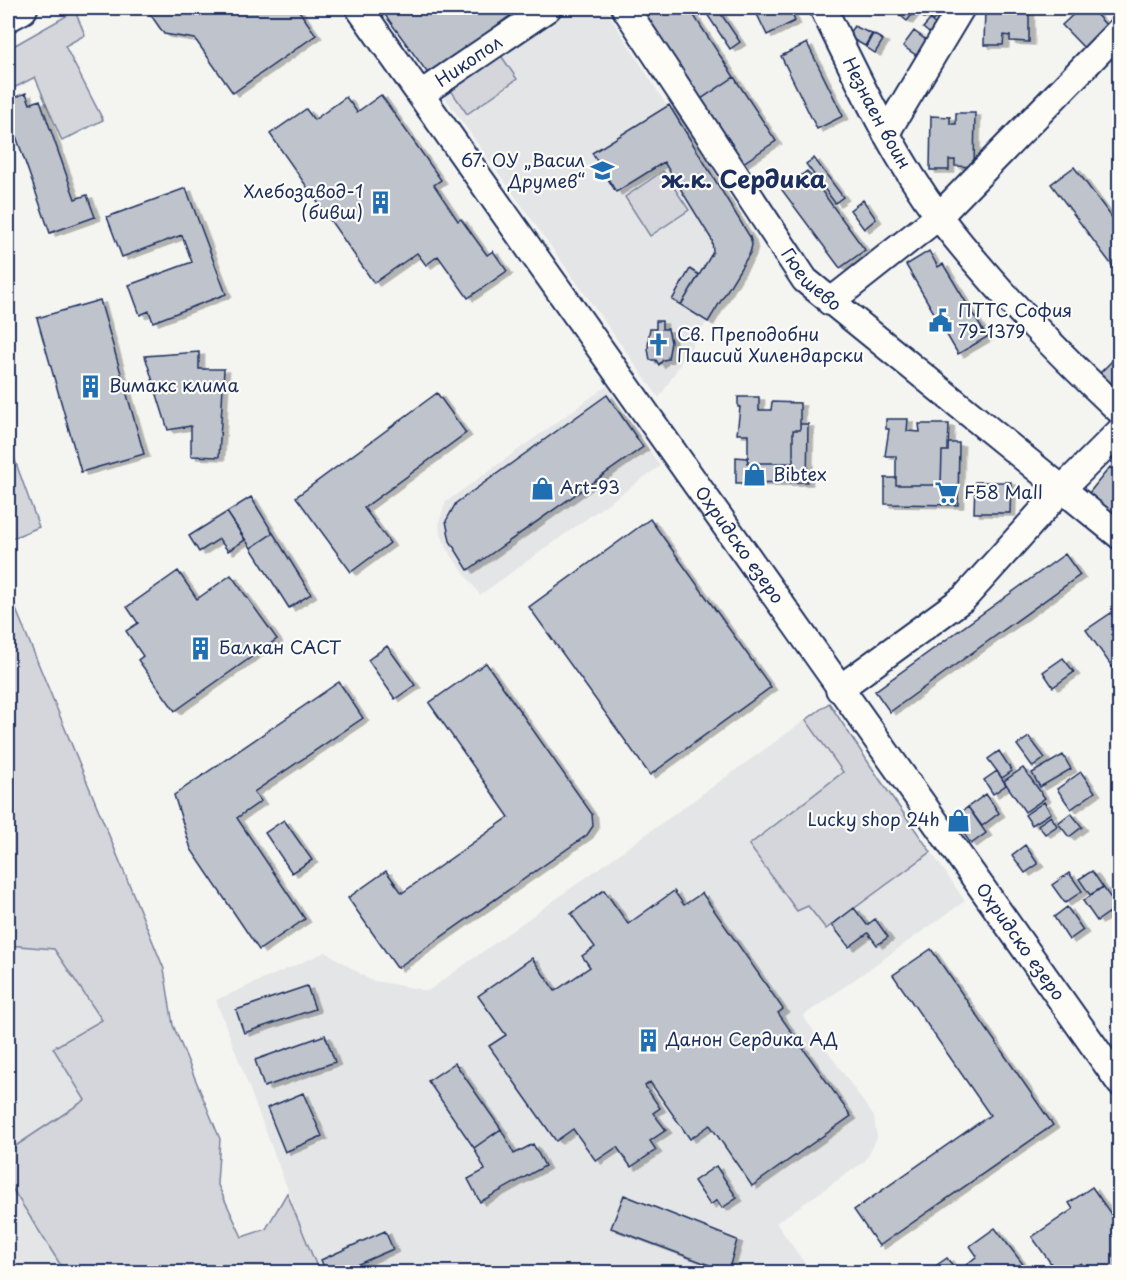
<svg xmlns="http://www.w3.org/2000/svg" width="1127" height="1280" font-family="'Playpen Sans',sans-serif">
<style>
.built{fill:#e4e5e6}
.green{fill:#d4d6db;stroke:#78829c;stroke-width:1.5}
.building{fill:#bfc3cc;stroke:#1b2f5e;stroke-width:1.5;filter:url(#shadow)}
.lines{fill:none;stroke-linecap:round;stroke-linejoin:round}
.minor-casing{stroke:#1b2f5e;stroke-width:30}
.major-casing{stroke:#1b2f5e;stroke-width:36}
.minor{stroke:#fdfcf7;stroke-width:26}
.major{stroke:#fdfcf7;stroke-width:32}
.labels{text-anchor:middle;stroke-width:4.5;stroke-linejoin:round;paint-order:stroke}
.street-label{font-size:18px;fill:#1b2f5e;stroke:#fdfcf7}
.poi-label{font-size:18px;fill:#1b2f5e;stroke:#fdfcf7;text-anchor:start}
.district-label{font-size:24px;font-weight:bold;fill:#1b2f5e;stroke:#fdfcf7}
</style>
<defs>
<filter id="shadow"><feDropShadow dx="5.5" dy="3" stdDeviation="0" flood-color="#0004"/></filter>
</defs>
<rect width="100%" height="100%" fill="#f4f4f1"/>
<filter id="ink" filterUnits="userSpaceOnUse"><feTurbulence type="fractalNoise" baseFrequency=".0167" numOctaves="2"/><feDisplacementMap in="SourceGraphic" scale="12" xChannelSelector="R" yChannelSelector="G"/><feConvolveMatrix kernelMatrix="1 2 1 2 8 2 1 2 1" color-interpolation-filters="sRGB"/></filter>
<g filter="url(#ink)">
<path class="built" d="M562,8H605L750,237V253L659,398L440,91Z
M607,386L660,466L480,595L448,551L440,532L439,522L446,502Z
M829,703L965,901L803,1016L874,1117L877,1138L865,1161L776,1223L811,1272H319L216,1000L326,952L370,980L428,991Z
M8,945L53,949L102,1020L86,1100L8,1151Z
M8,1182L65,1272H8Z"/>
<path class="green" d="M75,11L85,35L65,46L103,120L62,141L35,77L8,91V49Z
M500,54L517,79L467,114L450,89Z
M663,171L689,210L650,236L625,197Z
M8,441L39,527L8,540Z
M8,590L164,969L173,1025L220,1139L217,1183L242,1237L266,1229L287,1193L319,1272H65L8,1182V1151L85,1100L53,1048L102,1020L54,949L8,945Z
M829,703L880,780L931,852L826,929L808,906L797,911L749,845L843,772L806,720Z"/>
<path class="building" d="M146,8H297L316,35L233,93L195,39L164,34Z
M380,8H429L434,15L444,8H505L511,15L429,75Z
M637,8H689L734,77L698,101Z
M703,8H717L740,42L730,49Z
M754,8H789L795,21L767,35Z
M891,8H909L914,12L907,21Z
M911,8H933L924,18Z
M937,8H945L933,21L929,17Z
M985,8H1029V42L1010,41V36L1004,35L1003,45H984Z
M1080,8H1090L1108,27L1085,49L1062,25Z
M930,20L941,29L934,37L923,28Z
M854,26L872,34L865,46L847,36Z
M914,31L930,43L920,58L903,46Z
M873,34L883,40L875,53L866,47Z
M807,43L843,116L817,129L781,56Z
M734,77L776,141L740,165L698,101Z
M26,93L30,104L40,100L75,199L87,195L95,217L50,233L8,113V100Z
M381,95L441,180L434,185L458,221L461,219L487,255L493,251L507,271L468,298L438,256L426,265L417,253L374,283L270,134L306,109L314,120L346,97L357,112Z
M669,105L750,237L752,245L750,253L708,322L681,305L713,252L712,240L664,162L616,192L592,153Z
M956,113H975L974,167L955,166V160H949V170H930L931,116L950,117V124H956Z
M814,158L843,197L835,203L806,164Z
M1074,167L1120,228V276L1051,184Z
M807,171L865,250L840,268L782,190Z
M186,188L226,294L153,322L149,311L140,315L129,285L192,262L182,235L122,257L107,217Z
M863,200L876,219L864,229L850,210Z
M929,251L938,267L943,264L987,337L958,354L906,265Z
M690,269L699,275L681,305L672,300Z
M100,300L144,454L81,472L37,318Z
M656,321H662V329H668L671,342L668,359L663,360L659,365L656,360H650L648,349L649,333L650,329H656Z
M199,352V369H224L219,457L191,456V426L168,430L145,356Z
M1120,353V392L1100,373Z
M437,393L466,433L364,508L390,543L351,572L296,497Z
M607,395L643,447L468,570L450,541L446,521L456,503Z
M738,397H759V410H771L772,402L800,403V430H793V463H748V434H737L740,407H738Z
M886,419H908L907,431L920,432L919,424H949L948,451H942L941,485H896V456H885L889,429H886Z
M800,424H808L807,482L736,483V457L747,458L748,463H793V430H800Z
M948,443H959L958,505L885,504V478H896V485H941L942,451H948Z
M1110,467L1120,475V519L1089,493Z
M975,482H1011L1010,513H974Z
M251,497L273,533L251,548L227,512Z
M227,512L245,540L228,551L219,539L199,552L189,536Z
M650,519L771,687L650,775L529,607Z
M273,533L311,594L289,608L251,548Z
M1065,554L1080,575L890,712L875,691Z
M178,571L197,599L231,575L277,639L175,711L138,660L143,656L126,631L138,623L127,607Z
M1111,613L1120,624V678L1086,630Z
M387,646L415,685L395,699L368,660Z
M1063,658L1074,672L1053,687L1043,672Z
M486,663L592,814L593,826L587,835L397,968L348,898L386,871L402,893L509,817L429,703Z
M339,682L363,718L254,792L261,801L237,818L305,919L259,950L191,849L174,795Z
M1029,737L1045,758L1033,767L1017,745Z
M999,751L1012,771L1002,778L988,759Z
M1063,755L1071,769L1040,787L1032,773Z
M1023,768L1045,798L1025,812L1004,781Z
M997,771L1006,785L993,794L984,780Z
M1081,772L1095,792L1071,809L1057,789Z
M986,794L999,813L982,826L968,807Z
M1044,802L1051,813L1032,825L1025,815Z
M968,807L986,833L971,844L953,818Z
M1071,813L1082,827L1069,837L1058,823Z
M1051,816L1057,826L1045,834L1038,825Z
M284,820L312,860L292,873L265,833Z
M1025,845L1038,864L1025,873L1012,855Z
M1092,871L1103,887L1090,895L1079,879Z
M1069,873L1082,891L1065,903L1052,885Z
M1103,887L1117,907L1097,921L1083,901Z
M604,890L628,924L674,891L684,905L702,893L783,1009L778,1013L851,1116L752,1186L710,1125L690,1139L650,1082L645,1086L660,1108L653,1113L666,1130L650,1141L656,1150L631,1167L617,1147L596,1161L573,1129L556,1141L489,1046L506,1035L478,996L532,958L555,991L590,967L582,956L595,947L571,914Z
M1067,907L1083,930L1069,940L1054,917Z
M854,908L867,925L875,919L888,937L877,945L868,933L849,947L832,925Z
M931,949L1053,1125L879,1246L854,1210L990,1115L893,975Z
M307,986L315,1009L244,1033L236,1010Z
M325,1035L335,1062L264,1087L255,1060Z
M455,1063L501,1129L474,1148L428,1081Z
M303,1093L322,1136L285,1152L267,1108Z
M501,1129L514,1154L533,1144L545,1166L480,1202L468,1179L485,1170L474,1148Z
M716,1166L737,1198L722,1208L717,1200L710,1205L694,1181Z
M1092,1187L1120,1227V1272H1087L1081,1263L1066,1272H1057L1032,1237L1073,1209L1069,1203Z
M624,1195L737,1240L728,1272L611,1228Z
M995,1228L1029,1272H973L966,1265L977,1256L970,1246Z
M385,1231L393,1249L340,1272H326L321,1260Z
M947,1258L957,1272H927Z"/>
<g class="lines">
<defs>
<g id="minor">
<path id="s1" d="M359,8L1120,1083"/>
<path id="s2" d="M625,8L805,280L1120,536"/>
<path id="s3" d="M823,8C858,79 892,154 940,218C993,287 1056,351 1120,411"/>
<path id="s4" d="M421,94L548,8"/>
<path d="M886,133L961,8"/>
<path d="M830,302L939,216L1120,30"/>
<path d="M839,689L964,598L1062,489L1120,431"/>
</g>
<path id="major" d="M8,15L21,8"/>
</defs>
<use href="#minor" class="minor-casing"/>
<use href="#major" class="major-casing"/>
<use href="#minor" class="minor"/>
<use href="#major" class="major"/>
</g>
</g>
<defs>
<symbol id="school-bare" viewBox="-9 -9 18 18"><path d="M0-5L7-2L0 1L-7-2ZM-4 1L0 2.5L4 1V4Q0 6-4 4Z" fill="#1f6fb2" stroke="#fdfcf7" stroke-width="2.5" paint-order="stroke"/></symbol>
<symbol id="building-bare" viewBox="-9 -9 18 18"><path d="M-4-6H4V6H1V3H-1V6H-4ZM-2.5-4.3h1.7v1.8h-1.7ZM.8-4.3h1.7v1.8H.8ZM-2.5-1h1.7V.8h-1.7ZM.8-1h1.7V.8H.8Z" fill="#1f6fb2" stroke="#fdfcf7" stroke-width="2.5" paint-order="stroke"/></symbol>
<symbol id="civic-bare" viewBox="-9 -9 18 18"><path d="M-.6-6.5H3V-4.5H.6V-3L4-1V1h2V6H-6V1h2V-1L-.6-3ZM-1.2 2.5V6h2.4V2.5Z" fill="#1f6fb2" stroke="#fdfcf7" stroke-width="2.5" paint-order="stroke"/></symbol>
<symbol id="church-bare" viewBox="-9 -9 18 18"><path d="M-1.2-6h2.4v3.5h3.3v2.4h-3.3V6h-2.4V-.1h-3.3v-2.4h3.3Z" fill="#1f6fb2" stroke="#fdfcf7" stroke-width="2.5" paint-order="stroke"/></symbol>
<symbol id="shop-bare" viewBox="-9 -9 18 18"><path d="M-5-2.5h2.3a2.7 3.5 0 0 1 5.4 0H5L5.5 6h-11ZM-1.5-2.5h3a1.5 2.3 0 0 0-3 0Z" fill="#1f6fb2" stroke="#fdfcf7" stroke-width="2.5" paint-order="stroke"/></symbol>
<symbol id="supermarket-bare" viewBox="-9 -9 18 18"><path d="M-6-5.5h2.5l.6 2H6L4.5 2H-2.5L-4.4-4H-6ZM-1.5 3.2a1.3 1.3 0 1 0 .1 0ZM3 3.2a1.3 1.3 0 1 0 .1 0Z" fill="#1f6fb2" stroke="#fdfcf7" stroke-width="2.5" paint-order="stroke"/></symbol>
</defs>
<g fill-rule="evenodd">
<use href="#school-bare" x="586" y="154" width="33" height="33"/>
<use href="#building-bare" x="364" y="186" width="33" height="33"/>
<use href="#civic-bare" x="924" y="304" width="33" height="33"/>
<use href="#church-bare" x="642" y="328" width="33" height="33"/>
<use href="#building-bare" x="74" y="370" width="33" height="33"/>
<use href="#shop-bare" x="738" y="458" width="33" height="33"/>
<use href="#shop-bare" x="526" y="472" width="33" height="33"/>
<use href="#supermarket-bare" x="930" y="476" width="33" height="33"/>
<use href="#building-bare" x="184" y="632" width="33" height="33"/>
<use href="#shop-bare" x="942" y="804" width="33" height="33"/>
<use href="#building-bare" x="632" y="1024" width="33" height="33"/>
</g>
<g class="labels">
<g class="street-label">
<text dy="6" stroke="none"><textPath href="#s4" startOffset="58">Никопол</textPath></text>
<text dy="6" stroke="none"><textPath href="#s3" startOffset="118">Незнаен воин</textPath></text>
<text dy="6" stroke="none"><textPath href="#s2" startOffset="330">Гюешево</textPath></text>
<text dy="6" stroke="none"><textPath href="#s1" startOffset="658">Охридско езеро</textPath></text>
<text dy="6" stroke="none"><textPath href="#s1" startOffset="1144">Охридско езеро</textPath></text>
</g>
<g class="poi-label">
<text x="585" y="167" text-anchor="end">67. ОУ „Васил<tspan x="585" dy="21">Друмев“</tspan></text>
<text x="363" y="198" text-anchor="end">Хлебозавод-1<tspan x="363" dy="21">(бивш)</tspan></text>
<text x="958" y="317">ПТТС София<tspan x="958" dy="21">79-1379</tspan></text>
<text x="677" y="341">Св. Преподобни<tspan x="677" dy="21">Паисий Хилендарски</tspan></text>
<text x="109" y="392">Вимакс клима</text>
<text x="773" y="481">Bibtex</text>
<text x="560" y="494">Art-93</text>
<text x="964" y="499">F58 Mall</text>
<text x="219" y="654">Балкан САСТ</text>
<text x="940" y="826" text-anchor="end">Lucky shop 24h</text>
<text x="666" y="1046">Данон Сердика АД</text>
</g>
<g class="district-label">
<text x="744" y="188">ж.к. Сердика</text>
</g>
</g>
<rect width="1127" height="1280" fill="none" stroke="#fdfcf7" stroke-width="30"/>
<rect x="15" y="15" width="1097" height="1250" fill="none" stroke="#1b2f5e" stroke-width="2" filter="url(#ink)"/>
</svg>
